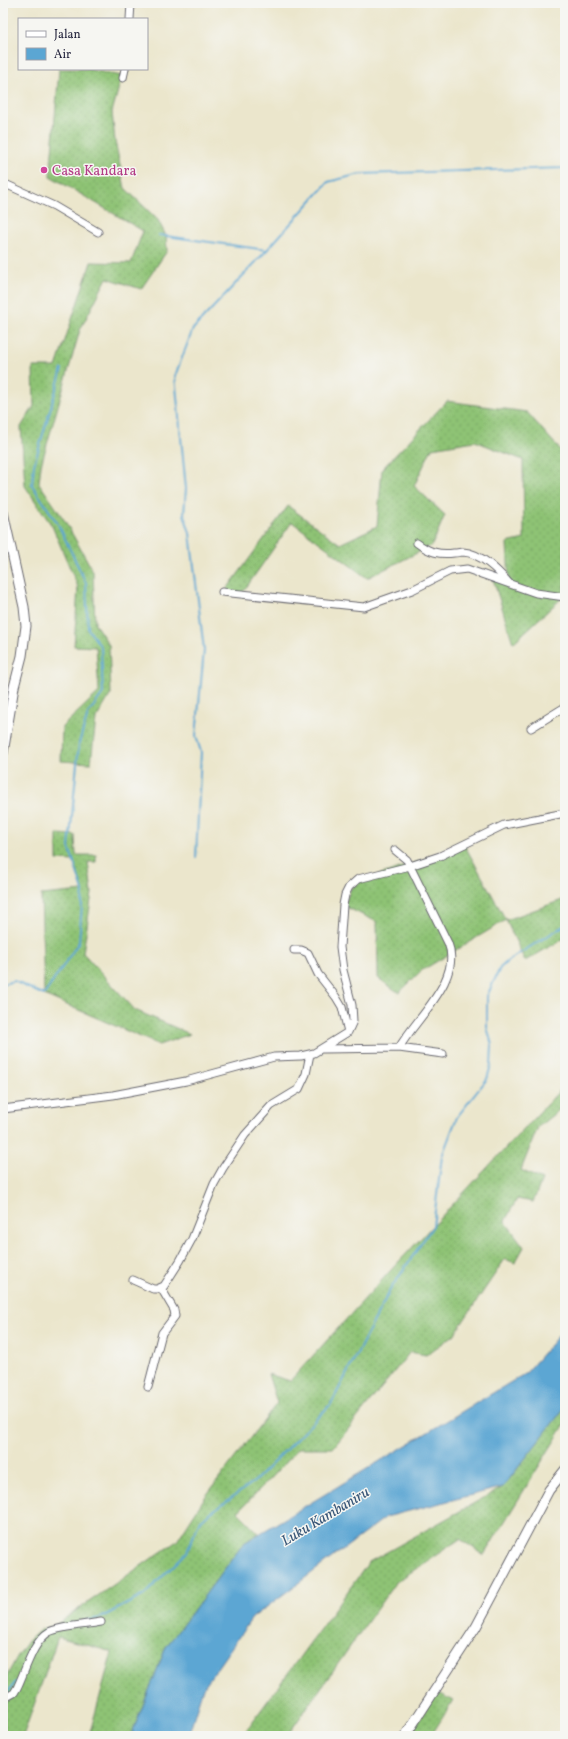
<svg xmlns="http://www.w3.org/2000/svg" width="568" height="1739" font-family="Vollkorn,serif">
<style>
.grass{fill:url(#grass-dots);stroke:#587258}
.water{fill:#5ba6d3;stroke:#3e6487}
.lines{fill:none;stroke-linecap:round;stroke-linejoin:round}
.stream{stroke:#5ba6d3;stroke-width:2}
.minor-casing{stroke:#68676e;stroke-width:9}
.tertiary-casing{stroke:#68676e;stroke-width:11}
.minor{stroke:#fff;stroke-width:7}
.tertiary{stroke:#fff;stroke-width:9}
.hotel-dot{fill:#d1479c;stroke:#f6f6f2;stroke-width:1.5}
.labels{text-anchor:middle;stroke-width:3;stroke-linejoin:round;paint-order:stroke}
.hotel-label{font-size:14px;fill:#b23c85;stroke:#f6f6f2;text-anchor:start}
.water-label{font-size:15px;font-style:italic;fill:#395778;stroke:#f6f6f2}
</style>
<defs>
<pattern id="grass-dots" width="8" height="8" patternUnits="userSpaceOnUse"><rect width="8" height="8" fill="#8ec375"/><path d="M2 2h.1M6 6h.1" fill="none" stroke="#7aa766" stroke-width="1.8" stroke-linecap="round"/></pattern>
</defs>
<rect width="100%" height="100%" fill="#f6f6f2"/>
<filter id="ink" filterUnits="userSpaceOnUse"><feTurbulence type="fractalNoise" baseFrequency=".025" numOctaves="2"/><feDisplacementMap in="SourceGraphic" scale="8" xChannelSelector="R" yChannelSelector="G"/><feConvolveMatrix kernelMatrix="1 2 1 2 8 2 1 2 1" color-interpolation-filters="sRGB"/></filter>
<filter id="wash" filterUnits="userSpaceOnUse"><feTurbulence type="fractalNoise" baseFrequency=".012" numOctaves="4" result="noise"/><feDisplacementMap in="SourceGraphic" scale="16" xChannelSelector="R" yChannelSelector="G"/><feGaussianBlur stdDeviation="0.9" result="paint"/><feColorMatrix in="noise" values="0 0 0 0 0 0 0 0 0 0 0 0 0 0 0 0 0 1.4 0 .05"/><feComposite in="paint" operator="in"/></filter>
<g filter="url(#wash)">
<rect width="100%" height="100%" fill="#ebe6cc"/>
<path class="grass" d="M59,69H86L122,76L112,112L115,141L125,188L158,220L166,236L167,251L141,289L107,278L80,330L41,465L39,483L65,521L93,571L95,624L109,645L111,694L96,719L91,763L61,761L62,727L99,692L96,647L74,646L78,587L52,526L25,486L21,427L34,406L33,367H56L91,262L131,263L143,231L50,176Z
M447,401L527,412L563,453L565,452V580L563,597L513,643L493,579L509,584L507,543L524,539L523,460L475,441L432,448L414,486L445,515L432,545L427,548L367,578L292,522L241,595L224,593L288,506L340,544L377,526L382,469Z
M57,834L75,835L76,855H96V862H88L92,893L83,953L135,1010L190,1034L159,1045L44,995L41,895L83,891L73,861L57,860Z
M465,846L506,920L565,899V938L525,961L506,920L421,971L399,993L378,978L377,922L344,906L351,888L361,881Z
M565,1085V1105L538,1127L521,1170L542,1180L533,1202L517,1199L505,1221L524,1247L515,1263L505,1259L454,1335L426,1355L410,1352L333,1448H299L238,1512L259,1533L244,1543L166,1647L131,1736H89L112,1652L58,1637L23,1736H3V1683L17,1657L29,1640L41,1629L54,1626L177,1541L205,1497L277,1403L268,1374L290,1381L391,1270Z
M565,1407V1424L484,1555L460,1539L395,1583L287,1736H242L369,1562L503,1487Z
M436,1692L453,1701L431,1736H409Z"/>
<path class="water" d="M565,1328V1407L503,1487L386,1517L252,1618L203,1688L188,1736H131L166,1647L244,1543L526,1373Z"/>
<g class="lines">
<path class="stream" d="M159,235L267,250
M196,857L201,752L196,736L204,650L190,533L184,514L186,489L175,376L193,329L267,250L328,182L360,174L565,168
M3,984L14,981L44,995L79,942L83,891L69,847L79,743L88,714L103,693L101,647L88,629L86,583L58,524L32,485L34,465L62,369
M85,1621L100,1618L144,1595L187,1552L200,1520L255,1481L331,1404L390,1290L433,1226L442,1156L457,1117L487,1079L491,1065L492,1045L487,1027V996L500,968L509,960L565,925
M3,1695L7,1693L16,1682"/>
</g>
</g>
<g filter="url(#ink)">
<g class="lines">
<defs>
<path id="minor" d="M130,19L131,3
M123,78L125,69
M3,183L54,206L98,232
M417,543C429,552 439,555 454,553C457,553 461,552 463,552C481,553 498,571 509,583
M222,592L364,607L412,590L450,571L467,569L536,593L565,597
M531,728L565,707
M395,850L407,860L448,943C463,979 415,1019 399,1048
M294,950H301L308,953L318,974L336,997L342,1007L348,1032
M323,1049L399,1048L443,1054
M3,1109L113,1095L186,1081L274,1057L301,1056L314,1053L348,1032L353,1021L352,1005L343,970L340,947L343,905L345,895L349,887L358,879L410,866L440,856L504,825L565,813
M133,1280L153,1289H157L164,1286L180,1261L192,1239L214,1184L223,1168L245,1135L271,1106L299,1089L306,1074L310,1054
M148,1387L162,1333L175,1316L174,1310L161,1288
M3,1699L14,1693L17,1688C25,1672 33,1641 49,1632C62,1626 86,1625 101,1622"/>
<path id="tertiary" d="M3,512L24,607L26,626L22,656L14,687L3,753
M405,1736L476,1627L549,1490L565,1470"/>
</defs>
<use href="#minor" class="minor-casing"/>
<use href="#tertiary" class="tertiary-casing"/>
<use href="#minor" class="minor"/>
<use href="#tertiary" class="tertiary"/>
</g>
</g>
<circle class="hotel-dot" cx="44" cy="170" r="4"/>
<g class="labels">
<g class="hotel-label">
<text x="52" y="175">Casa Kandara</text>
</g>
<g class="water-label">
<text transform="translate(325 1516) rotate(-31)" y="5">Luku Kambaniru</text>
</g>
</g>
<rect width="568" height="1739" fill="none" stroke="#f6f6f2" stroke-width="16"/>
<rect x="18" y="18" width="130" height="52" fill="#f6f6f2" stroke="#a1a1a9"/>
<rect x="26" y="31" width="20" height="6" fill="#ffffff" stroke="#a1a1a9"/>
<text x="54" y="38" font-size="12" fill="#22223b">Jalan</text>
<rect x="26" y="48" width="20" height="12" fill="#5ba6d3" stroke="#a1a1a9"/>
<text x="54" y="58" font-size="12" fill="#22223b">Air</text>
</svg>
